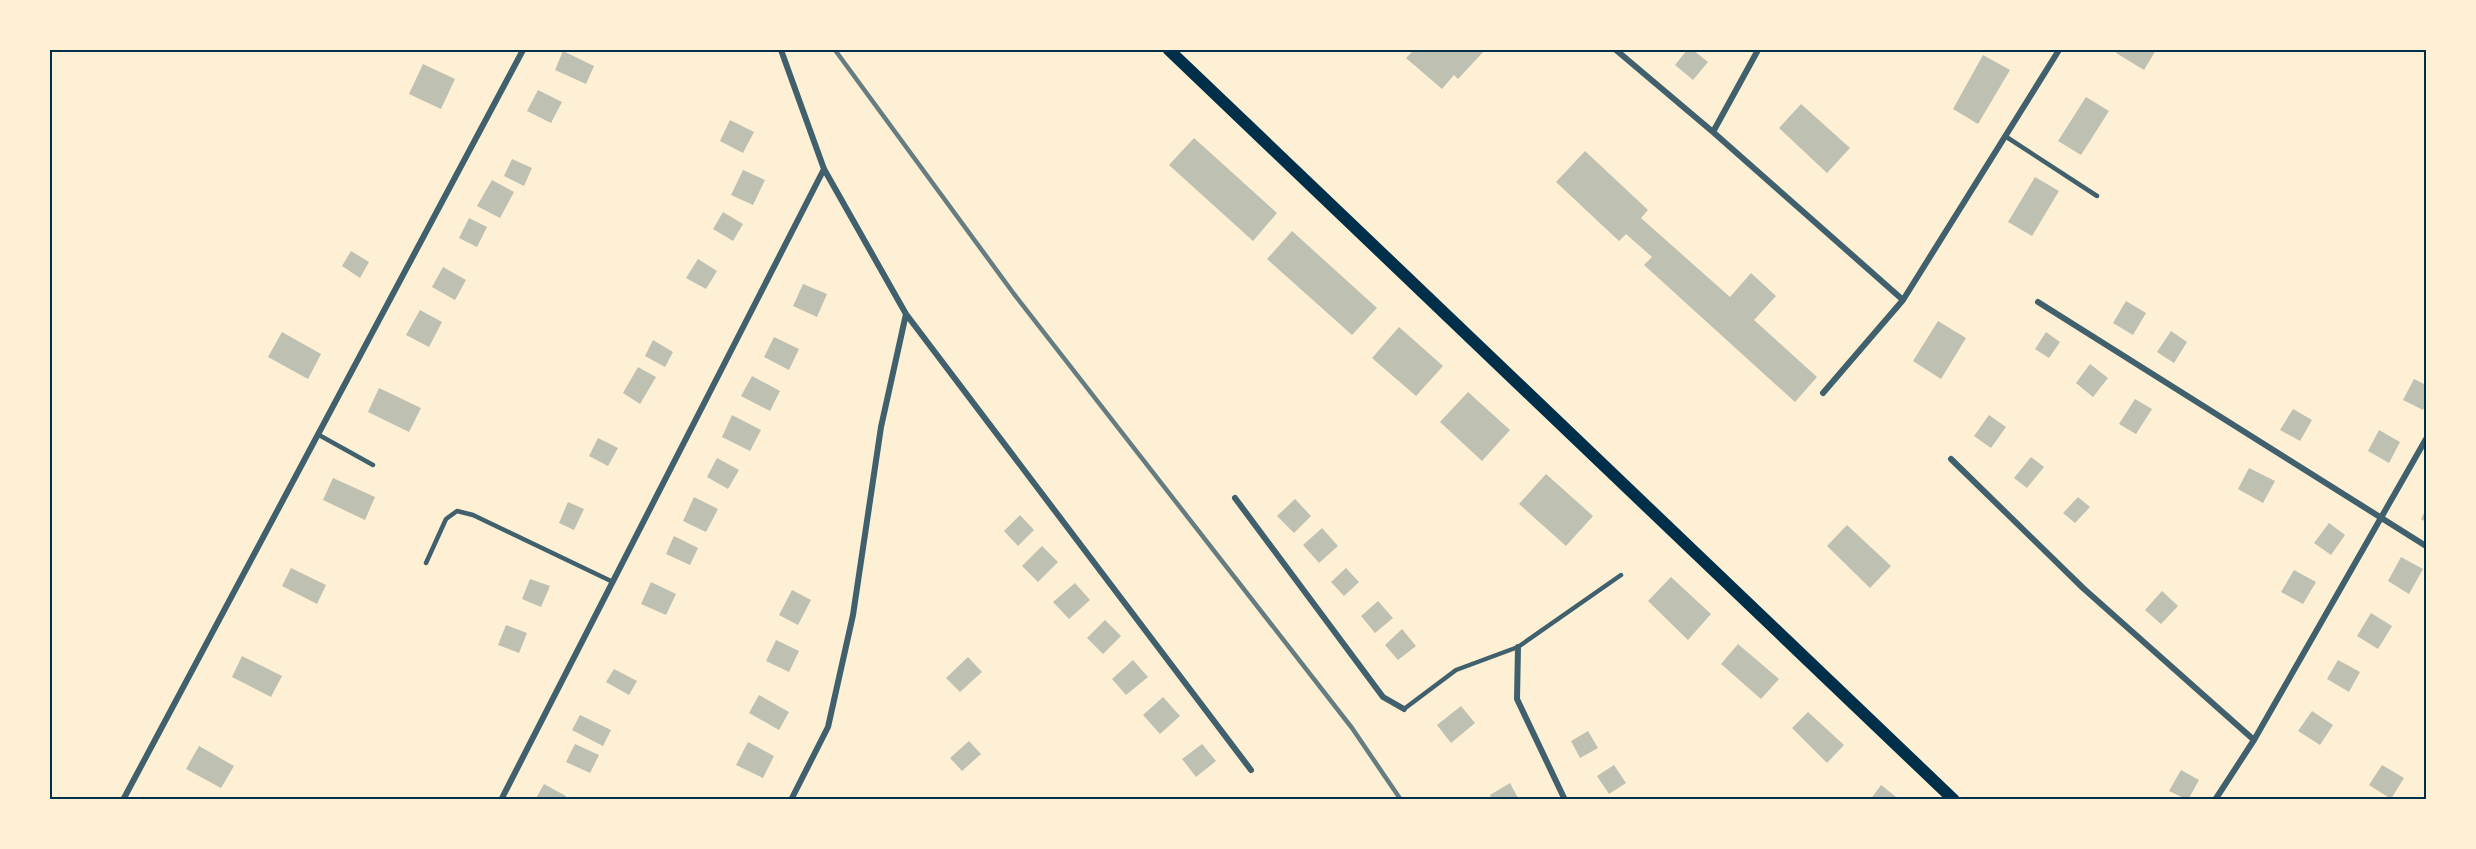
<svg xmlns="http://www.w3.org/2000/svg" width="2476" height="849" font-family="'Noto Sans',sans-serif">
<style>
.building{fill:#bec0b2}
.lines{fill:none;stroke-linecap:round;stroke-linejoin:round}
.service{stroke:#3f606c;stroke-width:4.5}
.minor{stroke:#3f606c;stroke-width:6}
.secondary{stroke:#003049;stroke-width:12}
.rail{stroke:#657d81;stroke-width:4.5}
.neatline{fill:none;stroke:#003049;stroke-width:2}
</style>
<rect width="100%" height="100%" fill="#fdf0d5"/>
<path class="building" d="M1414,50H1485L1458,79L1454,75L1442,89L1406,58Z
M1687,50H1693L1708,62L1693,80L1675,65Z
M2118,50H2156L2144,70L2116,53Z
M563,51L594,66L586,84L555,70Z
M1983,55L2010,70L1978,124L1953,109Z
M423,64L455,79L441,109L409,94Z
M538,90L562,102L551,123L527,111Z
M2086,97L2109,111L2081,155L2058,141Z
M1801,104L1850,148L1827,173L1779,128Z
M730,120L754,132L743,153L720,141Z
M1194,138L1277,213L1253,241L1169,165Z
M1585,151L1648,210L1641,218L1730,297L1751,273L1776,296L1754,320L1817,377L1795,402L1644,265L1652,257L1626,234L1619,241L1556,182Z
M512,159L532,168L524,186L504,176Z
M743,170L765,180L753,205L731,195Z
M2035,177L2059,191L2032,236L2008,222Z
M492,180L514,192L500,218L477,206Z
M723,212L743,224L733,241L713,229Z
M469,218L487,227L477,247L459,238Z
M1292,231L1377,308L1352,335L1267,259Z
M351,251L369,262L360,278L342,266Z
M698,259L717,271L706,289L686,278Z
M443,267L466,280L455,300L432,287Z
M803,284L827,294L817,317L793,306Z
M2126,301L2146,313L2133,335L2113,323Z
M420,310L442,322L429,347L406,335Z
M1938,321L1966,338L1941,379L1913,361Z
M1399,327L1443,366L1416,396L1372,358Z
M2171,331L2187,342L2174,363L2157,352Z
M282,332L321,354L308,379L268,357Z
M2046,332L2060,342L2049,358L2035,349Z
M774,337L799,349L789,370L764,357Z
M653,340L673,352L665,367L645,356Z
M2090,364L2108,378L2093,397L2076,383Z
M638,367L656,377L640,404L623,393Z
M752,376L780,391L770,411L741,396Z
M2414,379L2426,385V403L2423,410L2403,400Z
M379,388L421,408L409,432L368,412Z
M1468,392L1510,430L1482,461L1440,422Z
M2135,399L2152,409L2136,434L2119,424Z
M2293,409L2312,420L2300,441L2280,430Z
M732,415L761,430L750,451L722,437Z
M1989,415L2006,427L1991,448L1974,436Z
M2379,430L2400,442L2389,463L2368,451Z
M598,438L618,448L608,466L589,456Z
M2031,457L2044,467L2027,488L2014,478Z
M717,458L739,470L728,489L707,477Z
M2249,468L2275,481L2263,503L2238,489Z
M1546,474L1593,516L1566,546L1519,504Z
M333,478L375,497L365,520L323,500Z
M694,497L718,509L706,532L683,521Z
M2078,497L2090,507L2075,523L2063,513Z
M1295,499L1311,516L1294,533L1277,516Z
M568,502L584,509L574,530L559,523Z
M2426,509V522L2421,519Z
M1020,515L1034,530L1018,546L1004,531Z
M2329,523L2345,535L2331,555L2314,543Z
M1847,525L1891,566L1870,588L1827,546Z
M1322,528L1338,546L1319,563L1303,545Z
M674,536L698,548L690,565L666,554Z
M1042,546L1058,562L1038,582L1022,566Z
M2401,557L2423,569L2409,594L2388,581Z
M291,568L326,585L317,604L282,586Z
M1346,568L1359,582L1344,596L1331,582Z
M2294,570L2316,582L2303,604L2281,592Z
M1671,577L1711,614L1688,640L1648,601Z
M530,579L550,586L541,607L522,599Z
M651,582L676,594L666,615L641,604Z
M1075,583L1090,600L1069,619L1053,602Z
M792,590L811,600L798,625L779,615Z
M2162,591L2178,606L2161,624L2145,610Z
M1378,601L1393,618L1375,633L1361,616Z
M2371,613L2392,626L2378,649L2357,636Z
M1105,620L1121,636L1103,654L1087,638Z
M506,625L527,633L519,653L498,645Z
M1402,629L1416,646L1398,660L1385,645Z
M776,640L799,651L789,672L766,661Z
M1738,644L1779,679L1761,699L1721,664Z
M242,656L282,676L271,697L232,677Z
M968,657L982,672L960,692L946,678Z
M1133,660L1148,677L1126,695L1112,679Z
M2338,660L2360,672L2349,692L2327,679Z
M614,669L637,681L629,695L606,682Z
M759,695L789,712L779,730L749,713Z
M1163,697L1180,716L1160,734L1143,715Z
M1461,706L1475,723L1451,743L1437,725Z
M2312,711L2333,725L2320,745L2298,731Z
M1808,712L1844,745L1827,763L1792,728Z
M580,715L611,730L603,746L572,730Z
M1588,731L1598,748L1580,758L1571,741Z
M969,741L981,754L962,771L950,758Z
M748,742L774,756L763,778L736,765Z
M575,744L599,755L590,773L566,762Z
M1202,744L1216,761L1196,777L1182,759Z
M199,746L234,766L221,788L186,769Z
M1614,765L1626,783L1609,794L1597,776Z
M2382,765L2404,778L2391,799L2369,785Z
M2181,770L2199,780L2188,800L2169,791Z
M1510,783L1519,800H1492L1490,795Z
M544,784L566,796L564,800H535Z
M1881,785L1900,800H1870Z"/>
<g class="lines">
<path class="service" d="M2005,136L2097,196
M319,435L373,465
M426,563L446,519L457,511L473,515L613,582
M1404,709L1456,670L1518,647L1621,575"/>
<path class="minor" d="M781,50L824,169L906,314L881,427L853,615L828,727L791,800
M1616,50L1713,132L1903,300L1823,393
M1713,132L1758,50
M1903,300L2059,50
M2038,302L2426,546
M906,314L1251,770
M1951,459L2083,588L2254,740
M1235,498L1383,697L1404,709
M1518,647L1517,699L1565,800
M123,800L523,50
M501,800L824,169
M2215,800L2254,740L2426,439"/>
<path class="secondary" d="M1169,50L1954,800"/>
<path class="rail" d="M835,50L1014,294L1352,728L1401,800"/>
</g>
<rect width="2476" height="849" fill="none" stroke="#fdf0d5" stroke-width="102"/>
<rect x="51" y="51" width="2374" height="747" class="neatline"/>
</svg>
